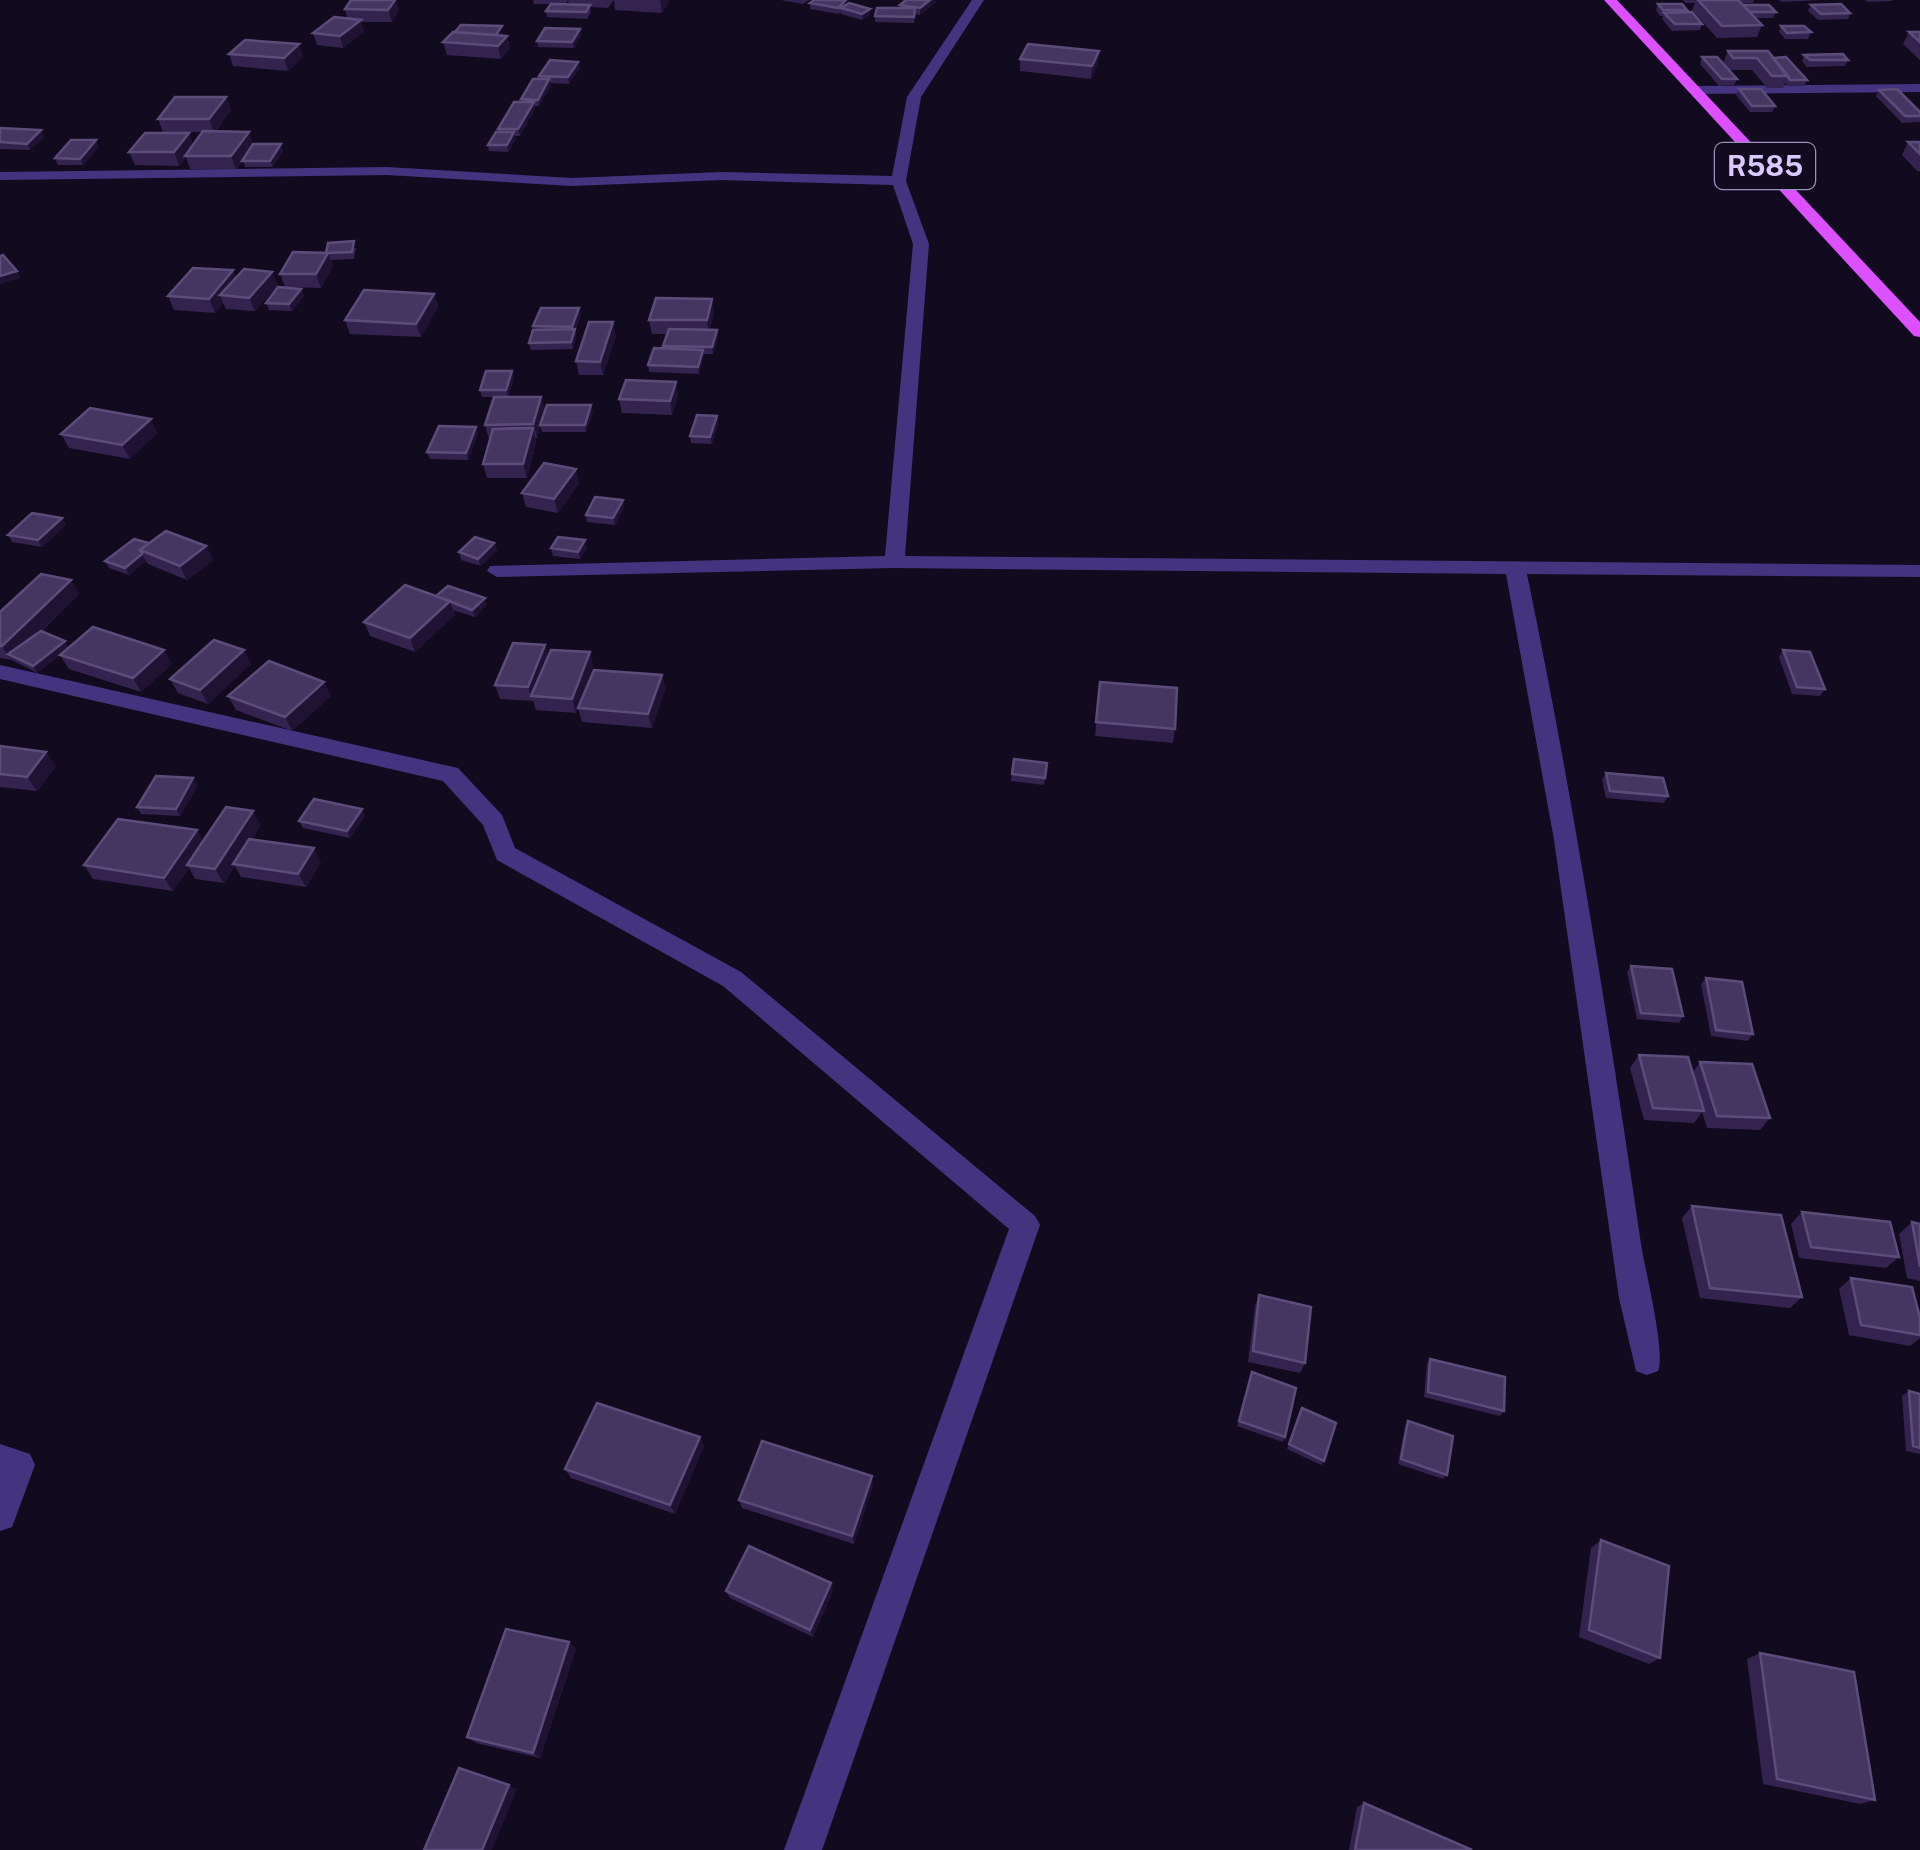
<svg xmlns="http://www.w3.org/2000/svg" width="1920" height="1850" font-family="'Public Sans',sans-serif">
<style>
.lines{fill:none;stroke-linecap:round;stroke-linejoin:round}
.minor{fill:#443480;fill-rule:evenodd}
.major{fill:#dc50ff;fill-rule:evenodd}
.wall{fill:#33234e}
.shaded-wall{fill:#1f1233}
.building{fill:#453561;stroke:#5c4c7a;stroke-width:2.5}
.labels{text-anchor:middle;stroke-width:8;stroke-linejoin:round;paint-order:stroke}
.shield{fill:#120b1f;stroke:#9d90bc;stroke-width:2.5}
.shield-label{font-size:28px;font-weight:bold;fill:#d9c9ff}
</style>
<rect width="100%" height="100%" fill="#120b1f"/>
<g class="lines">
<path class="minor" d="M972,0H984L921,97L906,181L929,244L905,556L1920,565V577L1527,574C1573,796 1608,1020 1641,1244C1645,1270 1666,1352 1658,1371L1647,1375L1636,1371L1619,1298L1554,840L1506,574L894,568L497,577L487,571L490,566L885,556L913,244L893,185L722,180L572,186L387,175L0,180V172L387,167L572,178L722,172L892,176L907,97Z
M1920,84V92L1694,94L1687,90L1694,86Z
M0,665L458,768L502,815L515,848L741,972L1035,1216L1040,1225L822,1850H784L1009,1229L723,986L497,860L483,825L443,781L0,679Z
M0,1444L30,1454L35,1465L12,1527L0,1531Z"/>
<path class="major" d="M1604,0H1617L1920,322V337L1914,336Z"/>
</g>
<path class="wall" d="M351,0H396L399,10L392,22H361L364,32L343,48L317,45L313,33L347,18L345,9Z
M533,0H568L565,5H569L568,0H668L669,2L662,13L615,10L614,0L608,8L590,7L591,12L587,19L547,17L546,11L550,4H534Z
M781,0H809L803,4Z
M906,0L937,1L920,15L915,14L914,23L875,22V16L900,8V5Z
M1683,0H1754L1753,3H1741L1743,5L1776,12L1773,18H1755L1762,25L1757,37L1717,38L1692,10L1695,3H1686Z
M1779,0H1820L1782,2Z
M1865,0H1892V1L1867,2Z
M810,3L846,4L870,15L862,20L841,14V12L838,14L810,9Z
M1658,4L1687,10L1686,12L1702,24L1700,30L1672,31L1662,19L1663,16H1660L1656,10Z
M1811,5L1850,13L1848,19L1818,20L1808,11Z
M1781,26L1811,32L1808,39H1785L1779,32Z
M1909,32H1920V60L1903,44Z
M503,33L501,35L507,36L510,48L501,59L447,55L443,42Z
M581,35L574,48L538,47L537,41Z
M1728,51L1773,58L1807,80L1804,86H1788L1785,83L1783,88H1767L1752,70H1729L1737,79L1734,85L1719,86L1700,64L1702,57L1723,64Z
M229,54L303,57L288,71L233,66Z
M1804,55L1848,60L1845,66L1807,67L1802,61Z
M1020,59L1098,63L1091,79L1020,71Z
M578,62L580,68L569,84L550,83L551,86L539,106H535V109L520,136H515L516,139L508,152L489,151L488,145L499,132L498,129L522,102L521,99L540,79L539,76Z
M1739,89L1775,106L1772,112H1750L1736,95Z
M1879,90L1920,112V122L1902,123L1876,96Z
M226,97L231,110L215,132L253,144L283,151L273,167H245L243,160L236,169H190L186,157L179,166L135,165L129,152L193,145L202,132H163L158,119Z
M0,128L41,130L44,137L30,150L0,149Z
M1908,142H1920V171H1917L1902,155Z
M99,147L83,165H58L55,158Z
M356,248L354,259L331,260L333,266L321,288L285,287L280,274L326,253Z
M233,270L236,278L278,285L255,311L226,309L223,303L215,313L174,310L168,296Z
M301,289L304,296L292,311L269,310L266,303Z
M434,294L438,307L421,337L350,334L345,320Z
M714,313L710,330H717L718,337L713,354H704L699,374L649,372L648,365L664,348L667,334H652L649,320Z
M581,315L575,331L576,336L573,349L531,350L529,343L534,330L533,326Z
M616,336L603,375H579L576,361Z
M514,378L508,397H482L480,390Z
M678,396L672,415L622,413L619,399Z
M541,397L545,411L593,412L586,432H542L540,426L537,438H535L536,443L527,478H487L483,464L490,439H489L485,425Z
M717,416L718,423L712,444L691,443L690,436Z
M157,433L130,459L69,448L61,434Z
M478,434L468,460L430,459L427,452Z
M579,483L558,513L526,507L522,493Z
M623,500L624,507L615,525L587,522L586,515Z
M66,525L42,547L12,542L8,535Z
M585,540L587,548L580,559L553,556L551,548Z
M149,543L206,546L213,560L187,580L148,564L146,561L129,575L109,568L105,561Z
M494,543L497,550L481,566L461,560L459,552Z
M79,594L42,631L69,648L164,650L172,664L141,692L69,669L60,655L37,673L12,660L0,658V612Z
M436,596L487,605L475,617L453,610L455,615L415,652L370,636L364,622Z
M545,645L548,656L590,652L593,666L576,713L536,710L533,701L500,699L495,685Z
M1783,650L1825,689L1820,696L1792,694L1779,657Z
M251,664L208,704L178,693L170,679Z
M662,675L665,689L652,728L582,722L578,708Z
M1100,682L1175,729L1173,743L1095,736Z
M228,696H331L292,731L236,710Z
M0,746L56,766L37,791L0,787Z
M1047,763L1044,785L1011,781L1012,774Z
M1606,773L1668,796L1664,803L1606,798L1602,780Z
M198,785L180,816L141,814L137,807Z
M362,809L365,816L350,838L303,828L299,821Z
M261,825L252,839L321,862L306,887L241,877L235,866L224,883L195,879L189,868L173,891L93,879L84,865L203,841Z
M1631,966L1683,1016L1679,1023L1637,1019L1627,972Z
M1706,978L1753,1034L1748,1041L1711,1036L1701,984Z
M1639,1055L1693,1072L1700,1062L1770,1118L1760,1130L1707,1128L1702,1112L1694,1123L1644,1120L1630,1068Z
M1692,1206L1802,1297L1790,1308L1700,1298L1682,1218Z
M1802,1212L1899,1257L1886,1268L1799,1258L1791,1224Z
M1912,1222L1920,1224V1281L1907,1278L1899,1234Z
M1851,1278L1920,1318V1338L1910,1346L1849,1335L1839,1289Z
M1259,1295L1305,1363L1300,1373L1248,1362L1255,1306Z
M1430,1359L1504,1411L1500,1416L1424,1397L1427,1364Z
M1252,1372L1285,1437L1283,1442L1237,1426Z
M1909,1391L1920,1394V1454L1906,1451L1902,1396Z
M1302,1408L1324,1461L1321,1465L1287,1449Z
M1408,1421L1447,1475L1443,1479L1398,1464L1405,1426Z
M700,1437L704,1446L675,1514L571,1478L565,1469Z
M873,1485L854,1544L742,1508L739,1500Z
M1601,1540L1660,1658L1649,1664L1579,1637L1591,1548Z
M726,1591H833L813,1637L730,1598Z
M576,1649L540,1758L476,1743L467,1737Z
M1760,1653L1875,1800L1860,1804L1763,1784L1747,1659Z
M1364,1803L1472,1850H1349L1357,1807Z"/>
<path class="shaded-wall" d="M395,0H396L399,10L392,22L388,10Z
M660,0H668L669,2L662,13Z
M930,0L937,1L920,15V8Z
M870,9V15L862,20V14Z
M361,20L364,32L343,48L340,36Z
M580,29L581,35L574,48L572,42Z
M507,36L510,48L501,59L498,46Z
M299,44L303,57L288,71L284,58Z
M1099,51L1098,63L1091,79L1092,66Z
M578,62L580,68L569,84L568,77Z
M549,79L551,86L539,106L538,100Z
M226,97L231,110L214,132L209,119Z
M534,102L535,109L520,136L518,129Z
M41,130L44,137L30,150L27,144Z
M249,132L253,145L236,169L231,156Z
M514,132L516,139L508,152L507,145Z
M189,133L194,146L179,166L174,152Z
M96,140L99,147L83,165L80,159Z
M281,144L283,151L273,167L270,161Z
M328,253L333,266L321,288L316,274Z
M233,270L239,284L220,295L223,303L215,313L209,299Z
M17,271L21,278L0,284V276Z
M272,272L278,285L255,311L249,298Z
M301,289L304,296L292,311L289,304Z
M434,294L438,307L421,337L416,324Z
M712,299L714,313L709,334L707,320Z
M579,308L581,315L575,331L576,336L573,349L571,342L574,333L572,327Z
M613,322L616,336L603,375L600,362Z
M717,330L718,337L713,354L712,347Z
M703,350L704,357L699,374L698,367Z
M512,371L514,378L508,397L506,390Z
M676,382L678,396L672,415L670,401Z
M541,397L545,411L537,438L533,424Z
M591,405L593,412L586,432L585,425Z
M717,416L718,423L712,444L710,437Z
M151,419L157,433L130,459L122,445Z
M476,427L478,434L468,460L466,453Z
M533,428L536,443L527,478L523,464Z
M576,469L579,483L558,513L554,499Z
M623,500L624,507L615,525L613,518Z
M62,518L66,525L42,547L38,540Z
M585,540L587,548L580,559L578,552Z
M494,543L497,550L481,566L478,559Z
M206,546L213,560L187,580L180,566Z
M142,554L146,561L129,575L125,568Z
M71,580L79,594L14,657L8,654L11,660L2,646Z
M485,598L487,605L475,617L472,610Z
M450,601L455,615L415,652L410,638Z
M65,641L70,648L37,673L33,666Z
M545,645L549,659L531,696L528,687Z
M164,650L172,664L141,692L133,678Z
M244,650L251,664L208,704L200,690Z
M590,652L593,666L576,713L572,699Z
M662,675L665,689L652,728L648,714Z
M324,682L331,696L292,731L285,717Z
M46,752L56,766L37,791L27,777Z
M193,778L198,785L180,816L176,809Z
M362,809L365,816L350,838L347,831Z
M253,811L261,825L236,864H233L235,866L224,883L215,869Z
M197,830L205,844L187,865L189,868L173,891L164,878Z
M314,848L321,862L306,887L298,874Z
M700,1437L704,1446L675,1514L670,1505Z
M872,1476L873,1485L854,1544L852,1536Z
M831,1583L833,1591L813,1637L810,1630Z
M569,1642L576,1649L540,1758L533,1753Z
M509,1785L517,1789L492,1850H482Z"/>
<path class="building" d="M351,0H395L388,10L345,9Z
M814,0H846L838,8L810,3Z
M906,0H930L920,8L900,5Z
M1698,0H1738L1762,25L1722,26Z
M849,3L870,9L862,14L841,8Z
M551,4L590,5L586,12L546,11Z
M1658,4H1682L1687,10H1663Z
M1841,4L1850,13L1821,14L1811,5Z
M1743,5H1769L1776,12H1750Z
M877,8H915L914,17L875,16Z
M1692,12L1702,24H1675L1664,13Z
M334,17L361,20L340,36L313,33Z
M461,25L502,26L496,35L455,32Z
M1781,26H1804L1811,32L1787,33Z
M545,28L580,29L572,42L537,41Z
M453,32L507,36L498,46L443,42Z
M1909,32H1920V42Z
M245,40L299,44L284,58L229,54Z
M1028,44L1099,51L1092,66L1020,59Z
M1728,51H1768L1788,76H1772L1757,58H1733Z
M1843,54L1848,60H1810L1804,55Z
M1702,57H1717L1737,79H1722Z
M1786,57L1807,80H1790L1773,58Z
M550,60L578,62L568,77L539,76Z
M533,79H549L538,100L521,99Z
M1739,89H1761L1775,106H1752Z
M1897,89L1920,112V116H1905L1879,90Z
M175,97H226L209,119H158Z
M514,102H534L518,129H498Z
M0,128L41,130L27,144L0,142Z
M203,131L249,132L231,156H185Z
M496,132H514L507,145H488Z
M145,133H189L174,152H129Z
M71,140H96L80,159L55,158Z
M1908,142H1920V154Z
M253,144H281L270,161H242Z
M354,241L352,252L326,253L328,243Z
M293,252L328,253L316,274H280Z
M3,255L17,271L0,276V256Z
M193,268L233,270L209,299L168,296Z
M244,269L272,272L249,298L220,295Z
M278,287L301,289L289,304L266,303Z
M364,290L434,294L416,324L345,320Z
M656,298L712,299L707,320H649Z
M541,308H579L572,327L533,326Z
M589,322H613L600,362L576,361Z
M575,329L571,342L529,343L533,330Z
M669,329L717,330L712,347L663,346Z
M654,348L703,350L698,367L648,365Z
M486,371H512L506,390H480Z
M626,380L676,382L670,401L619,399Z
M494,397H541L533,424L485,425Z
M547,405H591L585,425H540Z
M90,408L151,419L122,445L61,434Z
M697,415L717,416L710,437L690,436Z
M439,426L476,427L466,453L427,452Z
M533,428L523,464H483L493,429Z
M544,463L576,469L554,499L522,493Z
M595,497L623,500L613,518L586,515Z
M32,513L62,518L38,540L8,535Z
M166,531L206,546L180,566L140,550Z
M475,537L494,543L478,559L459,552Z
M558,537L585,540L578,552L551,548Z
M134,539L149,543L140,550L142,554L125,568L105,561Z
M41,574L71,580L2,646H0V612Z
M405,585L450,601L410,638L364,622Z
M448,586L485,598L472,610L436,596Z
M93,627L164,650L133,678L60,655Z
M41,631L65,641L33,666L8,654Z
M214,640L244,650L200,690L170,679Z
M513,643L545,645L528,687L495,685Z
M551,650L590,652L572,699L531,696Z
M1783,650L1810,652L1825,689L1797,687Z
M269,661L324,682L285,717L228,696Z
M594,670L662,675L648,714L578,708Z
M1100,682L1177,688L1175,729L1096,722Z
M0,746L46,752L27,777L0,774Z
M1014,759L1047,763L1045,778L1012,774Z
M1606,773L1663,778L1668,796L1610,791Z
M156,776L193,778L176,809L137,807Z
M314,799L362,809L347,831L299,821Z
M226,807L253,811L215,869L187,865Z
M118,819L197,830L164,878L84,865Z
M249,839L314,848L298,874L233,864Z
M1631,966L1672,969L1683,1016L1641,1013Z
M1706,978L1742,982L1753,1034L1716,1030Z
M1639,1055L1688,1057L1704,1111L1653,1108Z
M1700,1062L1752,1064L1770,1118L1717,1116Z
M1692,1206L1781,1215L1802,1297L1710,1288Z
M1802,1212L1890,1222L1899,1257L1811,1247Z
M1912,1222L1920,1224V1267Z
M1851,1278L1912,1287L1920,1318V1335L1861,1325Z
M1259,1295L1311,1307L1305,1363L1253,1351Z
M1430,1359L1505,1377L1504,1411L1428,1392Z
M1252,1372L1296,1388L1285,1437L1239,1421Z
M1909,1391L1920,1394V1448L1913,1446Z
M597,1403L700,1437L670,1505L565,1469Z
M1302,1408L1336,1423L1324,1461L1289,1444Z
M1408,1421L1453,1436L1447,1475L1401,1459Z
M762,1441L872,1476L852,1536L739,1500Z
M1601,1540L1669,1566L1660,1658L1589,1630Z
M749,1546L831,1583L810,1630L726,1591Z
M506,1629L569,1642L533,1753L467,1737Z
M1760,1653L1854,1672L1875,1800L1777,1779Z
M459,1768L509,1785L482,1850H424Z
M1364,1803L1472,1850H1355Z"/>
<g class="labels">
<rect class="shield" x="1715" y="143" width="100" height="46" rx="8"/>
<g class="shield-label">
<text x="1765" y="176">R585</text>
</g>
</g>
</svg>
